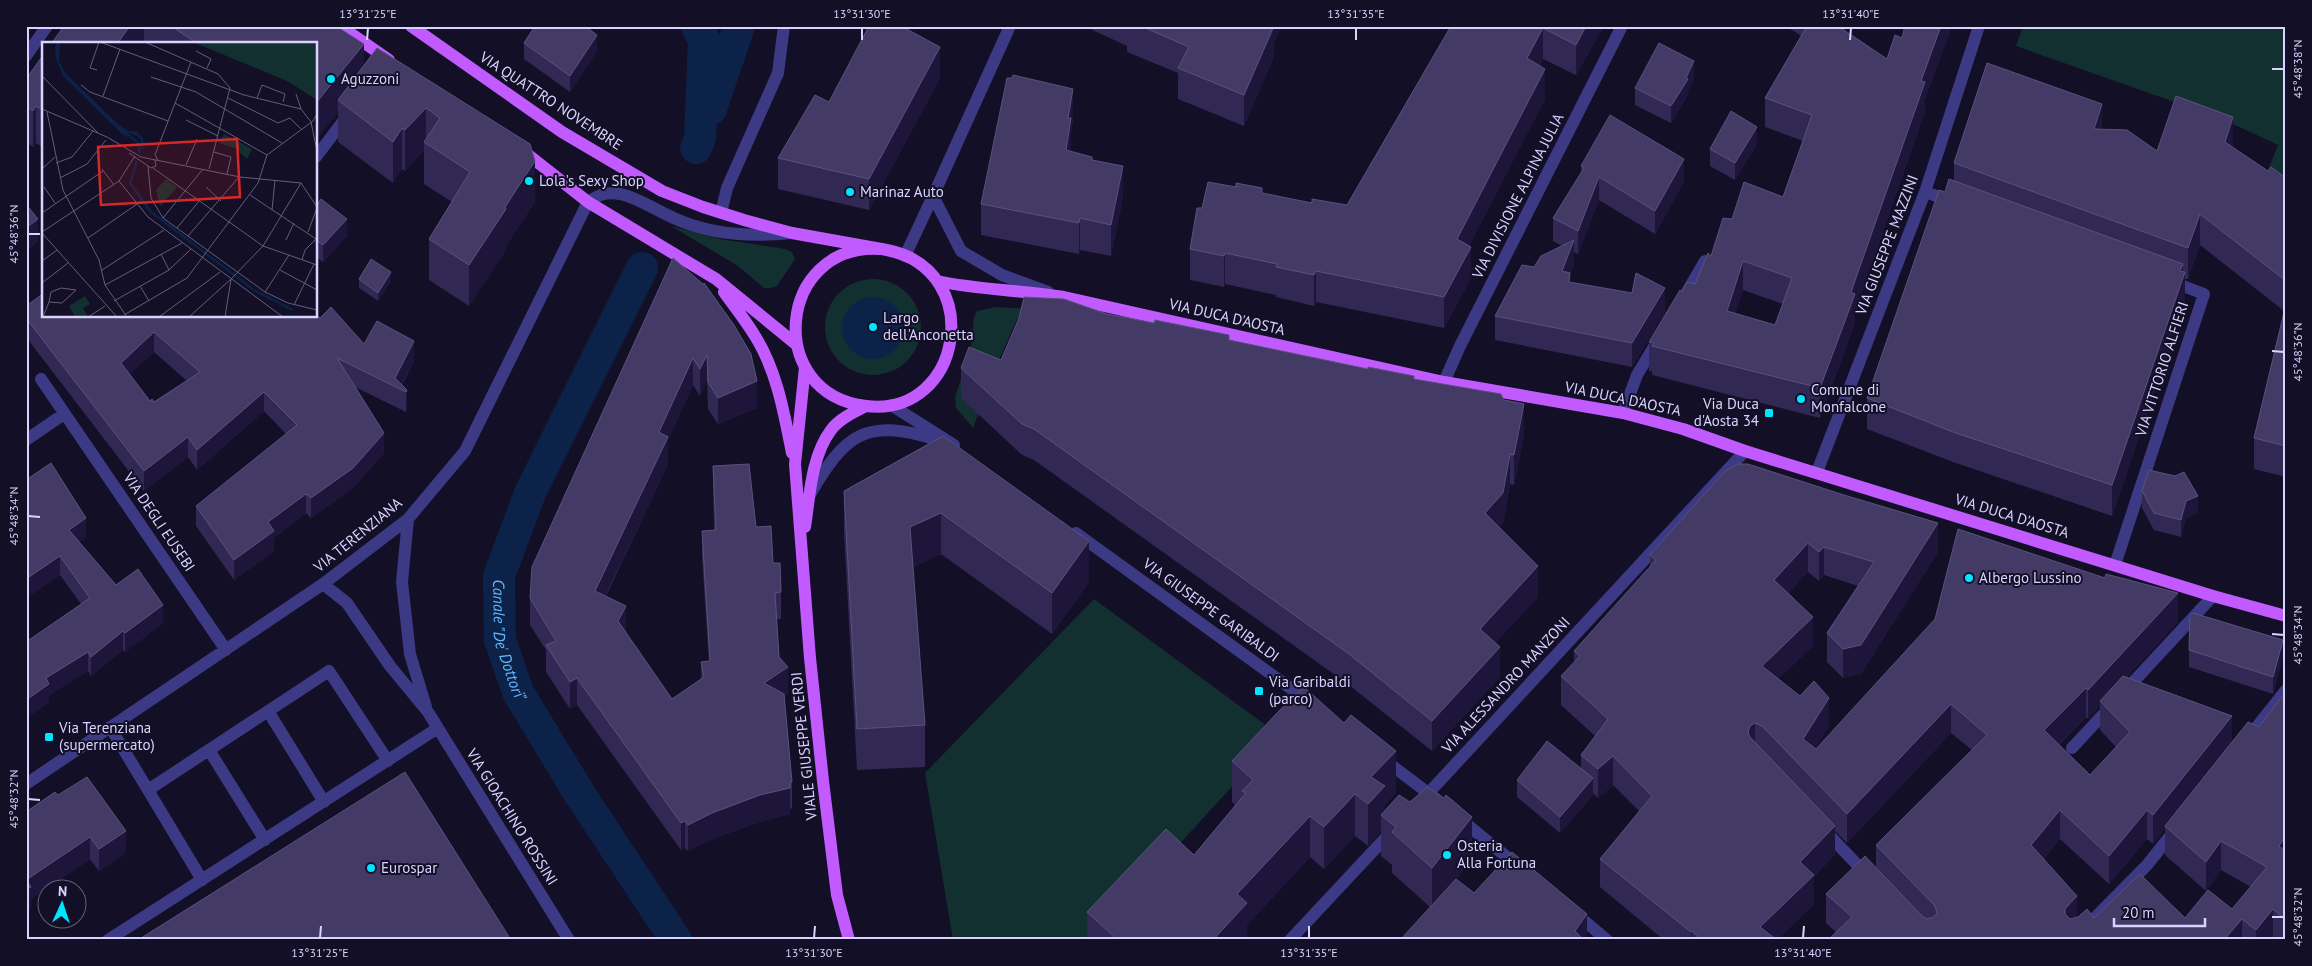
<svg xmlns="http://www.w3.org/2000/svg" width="2312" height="966" font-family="'PT Sans',sans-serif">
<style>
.green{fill:#12302f}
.water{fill:#0c2248}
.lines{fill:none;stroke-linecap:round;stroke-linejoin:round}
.canal{stroke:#0c2248;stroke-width:32}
.minor{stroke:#3d3a85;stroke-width:12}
.major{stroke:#c25bff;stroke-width:12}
.wall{fill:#312854;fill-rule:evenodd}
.shaded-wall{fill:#1d163a}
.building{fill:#433a66;stroke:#5a527e;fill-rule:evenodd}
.ticks{fill:none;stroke:#d9d4ff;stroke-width:2}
.poi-dot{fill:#00e5ff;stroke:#130f26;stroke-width:2}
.labels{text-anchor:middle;stroke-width:4;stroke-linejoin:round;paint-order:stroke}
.poi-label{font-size:15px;fill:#d9d4ff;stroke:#130f26;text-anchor:start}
.street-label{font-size:15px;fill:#d9d4ff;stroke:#130f26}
.water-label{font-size:16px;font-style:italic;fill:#62b6ff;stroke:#130f26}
.inset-river{fill:none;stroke:#0c2248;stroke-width:2.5}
.inset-road{fill:none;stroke:#625e7d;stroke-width:1}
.view{fill:#d62828;fill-opacity:0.15;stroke:#d62828;stroke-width:2.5}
.inset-edge{fill:none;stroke:#d9d4ff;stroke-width:2.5}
.neatline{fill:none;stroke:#d9d4ff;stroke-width:2}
.ticks-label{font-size:12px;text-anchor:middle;fill:#d9d4ff}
</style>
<rect width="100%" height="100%" fill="#130f26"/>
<path class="green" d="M2023,26H2286V202L2262,185L2278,145L2220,118L2016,46Z
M671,226L720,239L785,249L792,252L795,259L777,286L771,288H764L738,266Z
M825 327a48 48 0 1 1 96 0a48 48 0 1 1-96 0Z
M996,307L1029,309L1022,319H1017L988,385L984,417L978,415L973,428L956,408L955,397L971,348L974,317L977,311Z
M1094,599L1279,735L1092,940H953L925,773Z"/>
<path class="water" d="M842 328a31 31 0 1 1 62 0a31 31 0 1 1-62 0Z"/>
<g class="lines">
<g class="canal">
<path d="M711,109L739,26"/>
<path d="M696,148L700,138L704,40L697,26"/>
<path id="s1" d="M642,268L530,493L499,576L500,640L518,692L579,793L676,940"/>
</g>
<path class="minor" d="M1010,26L933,196L961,251L1002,275L1048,292
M26,56L47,26
M316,157L347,116
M1925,192L1951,201
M721,213L727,188L778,73L784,26
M905,256L933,196
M1684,297L1705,261
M41,379L226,650
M1444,382L1460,346L1622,26
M891,405L954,445
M1623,413L1637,375L1658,340
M26,440L64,414
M1817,472L1925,192L1979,26
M809,496C845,434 865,417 937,440
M408,519L402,582L410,654L426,707
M1076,533L1311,703
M2115,565L2204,294L2170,281
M323,584L347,603L390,666L428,712L569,940
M268,711L324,802
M110,727L148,790
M2248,738L2286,690
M2072,748L2213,596
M209,750L265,840
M1382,758L1436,799
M26,784L323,584L408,519L465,451L588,202C600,194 605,192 620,194C637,197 659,212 676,219C712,235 754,237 792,233
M1424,798L1745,451
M1459,818L1519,867
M1824,830L1867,875
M202,880L148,790L329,671L388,761
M1575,913L1607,940
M108,940L438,728
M1290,940L1391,832
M2073,940L2147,865L2175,830"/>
<path class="major" d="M340,26L389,60
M411,26L562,132L662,191L703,207L744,220L792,233L887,250C987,270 963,418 866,406C764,394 777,244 879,249
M522,150L588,202L716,279L797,345
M937,281C979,290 1022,290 1064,297L1444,382L1623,413L1683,429L1745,451L2213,596L2286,616
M724,292C734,306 746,321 755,336C777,371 784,413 792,453
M805,367L795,464L810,658L823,781L837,895L849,940
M805,527C810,495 811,457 831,430C839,419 854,412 866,406"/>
</g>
<path class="wall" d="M64,26H336L364,66L377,48L535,202L506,246V250L469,306L429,280V239L452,202L424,184V150L405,171L402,169L393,183L338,142V113L316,44H51Z
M535,26H589L588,28L597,51L570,92L524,59V43Z
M1084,26H1281L1274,43V57L1244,126L1178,99V73L1127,52V46Z
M1451,26H1604L1576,75L1543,59L1540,66L1545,99L1469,246L1471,278L1444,328L1316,302L1314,306L1276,297V295L1225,284L1224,287L1190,280V249L1202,208L1262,193L1312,203L1347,205Z
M1785,26H1838L1887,59L1902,38L1905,26H1952L1925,99V111L1855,312V323L1820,418L1652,375V371H1649V342L1682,292L1695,284L1732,219L1783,197L1803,141L1765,127V98L1802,36ZM1743,290L1783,304L1775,325L1735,314Z
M44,54V148L36,143L33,147L26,142V79Z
M940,78L869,210L778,189V158L829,102Z
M1694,78L1688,91V95L1671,123L1635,105V88Z
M1073,120L1071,131L1070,152L1092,160L1123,197L1111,256L1080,250L1079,254L981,235V204Z
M2102,129L2157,151L2233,148L2268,171L2286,178V477L2254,469V438L2284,311L2200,245L2188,279H2185V303L2112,516L1953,462L1867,429V398L1945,192L1954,181V163Z
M1757,144L1735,180L1710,166V149Z
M1581,166L1684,182L1655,234L1599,200L1578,254L1574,252V264L1570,275V282L1665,312L1632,367L1495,340V316L1534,267L1562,246L1553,241V218L1581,173Z
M316,206L347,236L323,262L316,257Z
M673,258L757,408L718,424L708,409L707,381L700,396L693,385L668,440V464L606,596L626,633L672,699L701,679V662L709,661L702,558V531L714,530L713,493V466L756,527L773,563L781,592V619H777L779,657L788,694L784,696L792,782V808L790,809V814L760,822L712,839L688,851L685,848L681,850L577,705L570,709L546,672V650L530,625V598Z
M359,279L391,281L378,301L359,288Z
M26,306L320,318L364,344L414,361L402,385L407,390V410L406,412L355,387L384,453L353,488L311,518L306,513L274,538V551L234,580L196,526V506L286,434L264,411L197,470L188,457L144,491L26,337ZM154,352L187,381L154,402L150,401L129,374Z
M1107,314L1229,340L1414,379L1524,435L1514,485L1510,484L1503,524L1499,527L1538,597L1495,643L1500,677L1432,751L1349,685L1034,460L1022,455L961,398V368L1001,360Z
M943,436L1089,582L1052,634L941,554L913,567L925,725V767L857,770L844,533V491Z
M1725,471L1938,552L1861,674L1843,678L1827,662V633L1858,586L1824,575L1819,581L1808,572L1788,593L1813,646L1778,679L1829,726L1815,748L1816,749L2178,622L2126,678L2232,743L2259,727L2286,691V940H2276L2273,938L2272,940H1828L1836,932L1826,923V894L1876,868V845L1972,750L1951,733L1847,843L1835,831V854L1814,877V904L1777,940H1664L1600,887V859L1639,811L1613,785L1598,798L1593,793V795L1560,833L1517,797V780L1581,769V755L1595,736L1561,705V676L1574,663V651L1650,567V555ZM2100,706V730L2116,747L2090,775L2059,745L2086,717L2088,719ZM2165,829V855L2206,891L2221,870L2251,887L2232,909L2185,918H2094L2077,917L2044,859L2060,839L2109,884L2147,839L2153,844Z
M2175,476L2198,513L2186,518L2181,537L2154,530L2142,508V491Z
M26,480L86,537L79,542L116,585L163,623L125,652L123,650L91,676L88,671L49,695V702L26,718V642L81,604L60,575L26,598Z
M2189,650L2283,657L2273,694L2189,667Z
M1232,761L1396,793L1385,804V810L1472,858L1456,879L1474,893L1587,940L1430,907L1392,873V865L1381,856V832L1368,846L1355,836L1324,869L1310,857L1247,925V940H1087V912L1194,855L1235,805L1232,802Z
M26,812L126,853L99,871L90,859L31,899V908L26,912Z"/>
<path class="shaded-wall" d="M130,26H144V44H117Z
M1269,26H1281L1274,43V57L1244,126V95Z
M1586,26H1604L1576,75V45Z
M1941,26H1952L1925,99V111L1855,312V323L1820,418V388L1921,81Z
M1543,28V59L1527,89V58Z
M597,35V51L570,92V76Z
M364,44V80L338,100V113L316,140V103Z
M940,47V78L869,210V179Z
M1694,61V78L1688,91V95L1671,123V106Z
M1545,69V99L1457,270V239Z
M1073,89V120L1071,131V149L1066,182V150L1068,118Z
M2102,104V135L2094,129Z
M36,106V143L33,147V111Z
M426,108V143L424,142V150L405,171V130Z
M2233,117V148L2225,142Z
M1757,127V144L1735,180V163Z
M402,128V169L393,183V142Z
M1684,159V182L1655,234V211Z
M535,161V202L506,246V250L469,306V265Z
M1123,166V197L1111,256V225Z
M1599,177V200L1578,254V231Z
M2200,214V245L2188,279V248Z
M1080,218V250L1079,254V223Z
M38,219V242L26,251V228Z
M347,219V236L323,262V245Z
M1574,240V264L1570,275V298L1562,271Z
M1471,247V278L1444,328V297Z
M1225,253V284L1224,287V256Z
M1743,261V290L1727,341V311Z
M2183,264V280L2185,272V303L2112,516V485Z
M1316,271V302L1314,306V275Z
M391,272V281L378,301V293Z
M1665,288V312L1632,367V343Z
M154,332V352L121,382V363Z
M414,341V361L399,389L395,378Z
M707,355V381L700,396V369Z
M693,358V385L668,440V464L595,617V591L659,432Z
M757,381V408L718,424V398Z
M407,390V410L406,412V392Z
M264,392V411L197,470V450Z
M1524,404V435L1514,485V455Z
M384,433V453L353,488L311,518V498Z
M188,437V457L144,491V471Z
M1510,454V484L1503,524L1485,543V513Z
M306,494V513L274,538V551L234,580V560L268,522Z
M2198,496V513L2186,518L2181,537V520L2186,501Z
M941,513V554L910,569V527Z
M86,518V537L69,549V530Z
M1938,523V552L1861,674L1843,678V649Z
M1089,541V582L1052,634V593Z
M1808,543V572L1774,609V580Z
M1824,547V575L1819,581V552Z
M60,556V575L26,598V579Z
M1538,566V597L1480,660V629Z
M2178,593V622L2102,704L2100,701V706L2088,719V690Z
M163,605V623L125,652V633Z
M626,606V632L618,621Z
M1813,617V646L1762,694V666Z
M123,631V650L91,676V657Z
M2283,640V657L2273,694V677Z
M1500,647V677L1432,751V721Z
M88,652V671L49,695V702L26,718V700L46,678Z
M788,667V694L764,710V683Z
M577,678V705L570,709V682Z
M2086,688V717L2044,759V730Z
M1829,698V726L1803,768V739Z
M1951,704V733L1847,843V814Z
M2232,716V745L2165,826V829L2153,844V815Z
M1755,723V752L1748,733L1750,726Z
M1396,751V793L1385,804V818L1381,815V832L1368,846V804L1371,777Z
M1613,756V785L1598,798V769Z
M1593,778V795L1560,833V817Z
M790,788V814L760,822L712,839L688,851V825L712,813L760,795Z
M1355,794V836L1324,869V827Z
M2060,810V839L2031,874V845Z
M2147,810V839L2109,884V856Z
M1310,816V857L1247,925V940H1213L1237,894Z
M1472,817V858L1432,909V868Z
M685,821V848L681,850V823Z
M1835,826V854L1814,877V904L1777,940L1760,927L1800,862Z
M126,831V853L99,871V849Z
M2286,836V865L2279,846Z
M90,837V859L31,899V908L26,912V880Z
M2221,841V870L2206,891V862Z
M2077,896V924L2065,938V909Z
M2273,909V938L2272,940H2256V930Z
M1587,914V940H1575V931Z
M2242,919V940H2224Z
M1692,931V940H1691V932Z"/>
<path class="building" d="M64,26H130L117,44H51Z
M171,26H336L364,44L316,103V44H198Z
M535,26H585L597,35L570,76L524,43Z
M869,26H901L940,47L869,179L778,158L815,95L829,102Z
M1141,26H1274L1244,95L1178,68L1189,47Z
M1451,26H1586L1576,45L1543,28L1527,58L1545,69L1457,239L1471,247L1444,297L1316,271L1314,275L1276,267L1277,264L1225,253L1224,256L1190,249L1197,208H1202L1208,182L1236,187V183L1262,188V193L1312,203V199L1347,205Z
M1807,26H1838L1887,59L1895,35L1902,38L1905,26H1941L1921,81L1925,82L1851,292L1855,294L1820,388L1652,346L1654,343L1649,342L1680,290L1682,292L1687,282L1695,284L1708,253L1711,256L1723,218L1732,219L1744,182L1783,197L1812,115L1765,98ZM1743,261L1792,278L1775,325L1727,311Z
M1659,43L1694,61L1686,78L1688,79L1671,106L1635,88Z
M377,48L530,144L535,161L505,207L506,209L469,265L429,239L470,172L424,142L440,118L426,108L405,130L402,128L393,142L338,100Z
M44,54V111L36,106L33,111L26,106V79Z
M1987,63L2102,104L2094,129L2127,130L2157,151L2176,96L2233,117L2225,142L2268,171L2271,167L2286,178V281L2200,214L2188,248L1954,163Z
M1013,75L1073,89L1068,118H1071L1066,150L1092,157V160L1123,166L1111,225L1080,218L1079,223L981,204L1007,78H1012Z
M1731,111L1757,127L1735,163L1710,149Z
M1610,115L1684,159L1655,211L1599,177L1578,231L1553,218L1584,168L1581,166Z
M1949,179L2183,264L2180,271L2185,272L2112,485L1953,432L1867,398L1939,190L1945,192Z
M321,199L347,219L323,245L316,240V206Z
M26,204L38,219L26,228Z
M1574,240L1562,271L1570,273L1569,282L1632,293L1636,273L1665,288L1632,343L1495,316L1522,265L1534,267L1541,256Z
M673,258L704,285V283L734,325L751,354L757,381L718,398L708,382L707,355L700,369L693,358L659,432L668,437L595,591L626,606L618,621L672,699L704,677L701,662L710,661L702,531L716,530L713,466L749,464L756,527L771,526L773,563H780L781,592L775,593L779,657L788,667L764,683L784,694L792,782H790V788L760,795L712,813L688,825L685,821L681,823L577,678L570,682L546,645L556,641L530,598L532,567Z
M371,259L391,272L378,293L359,279Z
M44,293V316H316V314L320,318L331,307L364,344L377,321L414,341L395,378L407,390L406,392L337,358L384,433L353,468L311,498L306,494L268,522L274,531L234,560L196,506L297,425L264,392L197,450L188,437L144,471L26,318V306ZM154,332L200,372L154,402L152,399L150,401L121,363Z
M1024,297L1064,299L1107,314L1154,323L1155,320L1229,335V340L1368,369V367L1414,376V379L1501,394L1504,400L1524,404L1514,455L1510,454L1503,493L1485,513L1538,566L1480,629L1500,647L1432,721L1349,654L1034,429L1022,424L961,368L969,347L1001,360L1019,318Z
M2286,304V446L2254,438Z
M943,436L1089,541L1052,593L941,513L910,527L925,725L857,729L844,491Z
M51,463L86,518L69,530L116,585L138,569L163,605L125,633L123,631L91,657L88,652L46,678L49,684L26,700V642L90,598L60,556L26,579V480Z
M1738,464H1748L1844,495L1938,523L1861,645L1843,649L1827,633L1874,562L1824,547L1819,552L1808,543L1774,580L1813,617L1762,666L1800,696L1814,681L1829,698L1803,739L1816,749L1935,619L1958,529L2105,578L2106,574L2178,593L2088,690L2086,688L2044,730L2090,775L2130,732L2100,701L2123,676L2232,716L2153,815L2147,810L2109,856L2060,810L2031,845L2077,896L2065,909V914L2070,919L2078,917L2087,909L2094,918L2140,874L2185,918L2208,890L2232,909L2267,867L2221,841L2206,862L2165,826L2248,722L2259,727L2286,691V836L2279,846L2286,852V920L2273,909L2256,930L2242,919L2224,940H1828L1852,917L1826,894L1865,856L1923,917L1927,919L1934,917L1937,913L1935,906L1876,845L1987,735L1951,704L1847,814L1762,726L1755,723L1750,726L1748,733L1750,737L1835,826L1800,862L1814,875L1760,927L1777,940H1702L1692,931L1691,932L1600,859L1652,796L1613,756L1598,769L1581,755L1608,719L1561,676L1580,656L1574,651L1656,560L1650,555L1725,471Z
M2149,470L2175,476L2184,472L2198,496L2186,501L2181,520L2154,513L2142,491Z
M2193,613L2283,640L2273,677L2189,650L2190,616Z
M1304,687L1344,723L1351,715L1396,751L1371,777L1385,786L1368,804L1355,794L1324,827L1310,816L1237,894L1247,903L1213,940H1118L1087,912L1166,829L1194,855L1246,793L1242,791L1253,780L1232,761L1278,712Z
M1547,741L1593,778L1560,817L1517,780Z
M405,772L511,940H138Z
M87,777L126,831L99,849L90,837L26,880L31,887L26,890V819L28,818L26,815V812L55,792L58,795Z
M1427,787L1444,798L1446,795L1472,817L1432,868L1392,832L1396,827L1381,815L1399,795L1410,802Z
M1512,852L1587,914L1575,931L1584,940H1400L1456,879L1474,893Z"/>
<path class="ticks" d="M367,40L368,28M862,40V28M1356,40V28M1850,40L1851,28M2272,69H2284M28,234H40M2272,351L2284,352M28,516L40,517M2272,634L2284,635M28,799L40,800M2272,917H2284M320,938L321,926M814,938L815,926M1309,938V926M1803,938L1804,926"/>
<g class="poi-dot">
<circle cx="331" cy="79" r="5"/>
<circle cx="529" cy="181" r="5"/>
<circle cx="850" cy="192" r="5"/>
<circle cx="873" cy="327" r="5"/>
<circle cx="1801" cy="399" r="5"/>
<rect x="1764" y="408" width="10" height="10" rx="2.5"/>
<circle cx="1969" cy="578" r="5"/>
<rect x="1254" y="686" width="10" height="10" rx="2.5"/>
<rect x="44" y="732" width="10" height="10" rx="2.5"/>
<circle cx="1447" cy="855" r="5"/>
<circle cx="371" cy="868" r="5"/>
</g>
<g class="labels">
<g class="poi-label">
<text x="341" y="84">Aguzzoni</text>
<text x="539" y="186">Lola's Sexy Shop</text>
<text x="860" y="197">Marinaz Auto</text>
<text x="883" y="323">Largo<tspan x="883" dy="17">dell'Anconetta</tspan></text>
<text x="1811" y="395">Comune di<tspan x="1811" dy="17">Monfalcone</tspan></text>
<text x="1759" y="409" text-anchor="end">Via Duca<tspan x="1759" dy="17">d'Aosta 34</tspan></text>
<text x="1979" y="583">Albergo Lussino</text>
<text x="1269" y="687">Via Garibaldi<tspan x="1269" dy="17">(parco)</tspan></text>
<text x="59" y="733">Via Terenziana<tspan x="59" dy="17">(supermercato)</tspan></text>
<text x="1457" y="851">Osteria<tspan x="1457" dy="17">Alla Fortuna</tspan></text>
<text x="381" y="873">Eurospar</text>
</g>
<g class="street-label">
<text transform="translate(551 101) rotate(33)" y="5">VIA QUATTRO NOVEMBRE</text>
<text transform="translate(1518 196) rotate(-63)" y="5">VIA DIVISIONE ALPINA JULIA</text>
<text transform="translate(1887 245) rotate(-69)" y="5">VIA GIUSEPPE MAZZINI</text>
<text transform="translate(1227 317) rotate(13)" y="5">VIA DUCA D'AOSTA</text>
<text transform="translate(2162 369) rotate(-72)" y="5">VIA VITTORIO ALFIERI</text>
<text transform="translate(1623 399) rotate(12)" y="5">VIA DUCA D'AOSTA</text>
<text transform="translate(2012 516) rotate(17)" y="5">VIA DUCA D'AOSTA</text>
<text transform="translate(159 522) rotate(56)" y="5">VIA DEGLI EUSEBI</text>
<text transform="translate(358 535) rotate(-39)" y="5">VIA TERENZIANA</text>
<text transform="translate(1211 610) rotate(36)" y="5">VIA GIUSEPPE GARIBALDI</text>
<text transform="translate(1506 685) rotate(-47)" y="5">VIA ALESSANDRO MANZONI</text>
<text transform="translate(804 746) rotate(-96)" y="5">VIALE GIUSEPPE VERDI</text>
<text transform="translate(512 817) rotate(58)" y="5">VIA GIOACHINO ROSSINI</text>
</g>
<g class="water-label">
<text dy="6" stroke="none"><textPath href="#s1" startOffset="406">Canale "De' Dottori"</textPath></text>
</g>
</g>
<g transform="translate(42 42)">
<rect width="275" height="275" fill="#130f26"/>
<path d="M151,0H275V58L245,39ZM182,92L210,107L205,117L193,106L177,101ZM124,137L135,145L118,165L114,148ZM43,254L48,262L41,266L46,275H33L27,264Z" fill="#12302f"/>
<path d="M14,0H18L17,19L24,32L77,83L86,89L96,90V94L84,90L86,96L80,92L21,34L13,14Z" fill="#0c2248"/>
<path class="inset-river" d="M82,89L95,100L98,111M95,92L100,97V107M95,119L88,141L109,170L212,248L251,268"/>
<path class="inset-road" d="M58,0L202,53L259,67L269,80L275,109M103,0L176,32L188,46M154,9L169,17L165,26M55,28L48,26L57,0M0,34L56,91M109,35L154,50L240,101M39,43L48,50L126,79M254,52L259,67M61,54L78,7M186,56L236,81M215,56L220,43L243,52L241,60M133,61L225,113M0,67L65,95L99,115L198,135L259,141L275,165M5,70L21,148L57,218L63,243L85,275M144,78L176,94M236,81L248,76L259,87M172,110L189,115L185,132M87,111L109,126L114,124L113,118M116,118L113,113L149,20M14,121L30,115L51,89M144,123L155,97M106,124L109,156L121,176L223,250L246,261L275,268M111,126L221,204L275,223M0,127L13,115M60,127L72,143M167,127L188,46M18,136L45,122L64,98M77,139L106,175L241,275M2,145L13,161M164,145L179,159M208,153L274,197M230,168L233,138M0,171L61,129M121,176L161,127M135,186L158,158M0,190L77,139L93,114M266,190L275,166M0,191L75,275M146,194L197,135M46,196L95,162M244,198L252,181M119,212L127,228M260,218L263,208L274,197M0,219L15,208M60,228L122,188M238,228L275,248M0,241L26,221M63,243L140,201M98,244L107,259M19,246L34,248L20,261L7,260L9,250ZM223,250L247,213M72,259L127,228L149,207M252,263L272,222M82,273L145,236L216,141L225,113L271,79L275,72M1,275L7,260M46,275L63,264M117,275L178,230M147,275L189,237M183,275L189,237L221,204L259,141"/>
<path class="view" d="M195,97L198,155L59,163L56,105Z"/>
<rect width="275" height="275" class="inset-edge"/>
</g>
<rect width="2312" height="966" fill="none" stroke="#130f26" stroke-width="55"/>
<g transform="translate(62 904) rotate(3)"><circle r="24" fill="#130f26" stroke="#625e7d"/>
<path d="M0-4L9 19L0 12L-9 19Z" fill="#00e5ff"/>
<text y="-8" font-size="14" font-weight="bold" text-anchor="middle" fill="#d9d4ff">N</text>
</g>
<path d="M2114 918v8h91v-8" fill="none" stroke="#d9d4ff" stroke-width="2.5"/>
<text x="2122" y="918" font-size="15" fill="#d9d4ff" stroke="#130f26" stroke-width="4" paint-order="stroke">20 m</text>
<rect x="28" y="28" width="2256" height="910" class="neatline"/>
<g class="ticks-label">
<text x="368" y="18">13°31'25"E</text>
<text x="862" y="18">13°31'30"E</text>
<text x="1356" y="18">13°31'35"E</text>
<text x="1851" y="18">13°31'40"E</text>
<text transform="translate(2298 69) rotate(-90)" y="4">45°48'38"N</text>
<text transform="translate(14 234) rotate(-90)" y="4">45°48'36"N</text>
<text transform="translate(2298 352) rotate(-90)" y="4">45°48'36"N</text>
<text transform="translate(14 516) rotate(-90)" y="4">45°48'34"N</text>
<text transform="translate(2298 635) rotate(-90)" y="4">45°48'34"N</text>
<text transform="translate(14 799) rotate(-90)" y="4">45°48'32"N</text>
<text transform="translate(2298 917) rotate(-90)" y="4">45°48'32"N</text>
<text x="320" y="957">13°31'25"E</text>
<text x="814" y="957">13°31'30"E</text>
<text x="1309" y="957">13°31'35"E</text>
<text x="1803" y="957">13°31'40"E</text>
</g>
</svg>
